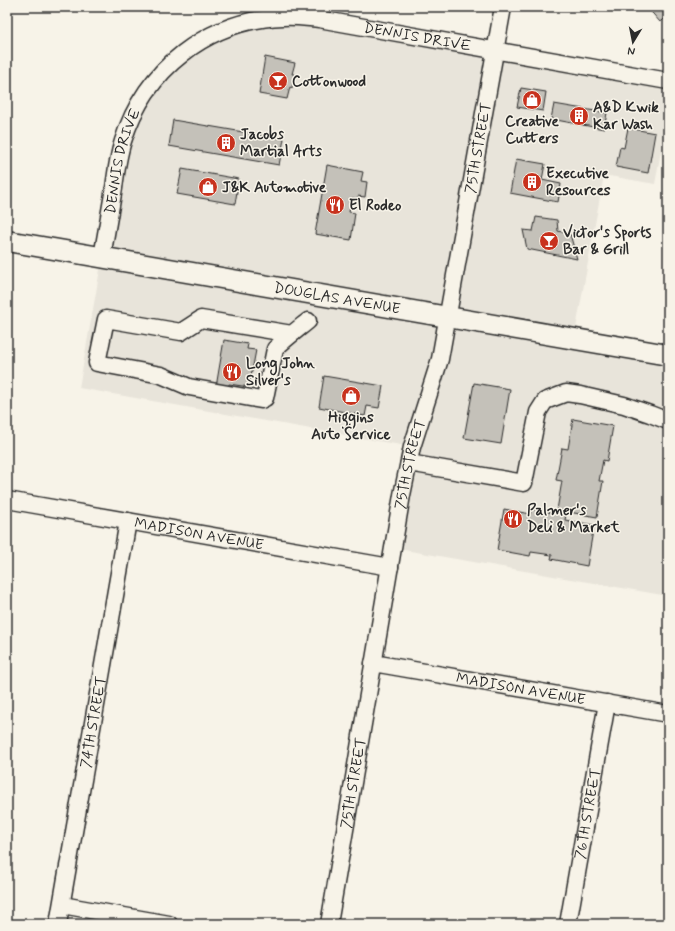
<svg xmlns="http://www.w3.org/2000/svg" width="675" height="931" font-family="Mynerve,sans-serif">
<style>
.built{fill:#e8e4da}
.building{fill:#c4c1b9;stroke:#2b2b2b}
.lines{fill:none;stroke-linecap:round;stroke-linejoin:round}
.minor-casing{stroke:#2b2b2b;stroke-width:19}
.major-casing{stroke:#2b2b2b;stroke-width:23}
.minor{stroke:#f7f3e8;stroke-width:16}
.major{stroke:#f7f3e8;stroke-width:20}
.labels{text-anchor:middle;stroke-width:3;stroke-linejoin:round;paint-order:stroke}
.street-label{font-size:15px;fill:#2b2b2b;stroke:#f7f3e8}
.poi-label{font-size:15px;font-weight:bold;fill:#2b2b2b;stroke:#f7f3e8;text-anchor:start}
</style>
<rect width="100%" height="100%" fill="#f7f3e8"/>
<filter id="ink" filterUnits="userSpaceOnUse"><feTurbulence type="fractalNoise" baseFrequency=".025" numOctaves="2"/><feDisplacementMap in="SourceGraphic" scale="8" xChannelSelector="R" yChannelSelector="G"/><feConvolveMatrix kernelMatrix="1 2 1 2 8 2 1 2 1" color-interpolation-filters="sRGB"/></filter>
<g filter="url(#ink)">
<path class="built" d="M283,16L668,81V113L655,184L604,175L574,339L668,355V596L393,548L412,447L79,388L123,140L183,52Z"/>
<path class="building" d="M647,7H668V21L666,18L660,22Z
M265,57L295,63L292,74H295L292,88L290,87L287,99L259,94Z
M521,88L546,92L543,111L517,107Z
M554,104L607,113L604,129L551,119Z
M173,120L284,139L279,165L169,146Z
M628,128L655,133L648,173L616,167L620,147L624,148Z
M516,159L545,164L542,180L561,184L558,202L510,193Z
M327,165L363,172L361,181L367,182L365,197L358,196V199L352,198L349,212L355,213L351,240L315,234Z
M182,169L239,179L235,204L177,194Z
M536,217L557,220L558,231L570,234L577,259L527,249L523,230L533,231Z
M224,340L248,344L247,349L256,350L249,387L229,384L228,390L216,387Z
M324,376L383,386L379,408L367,406L365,416L319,407Z
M474,383L510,389L501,444L464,438Z
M573,419L613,426L607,461L603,460L599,481H603L597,517L557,510L562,481L556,480L562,448L568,449Z
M504,509L530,514L531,509L566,515L565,520L594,525L587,566L551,559L552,555L531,552L530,556L497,550Z"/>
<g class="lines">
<defs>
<g id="minor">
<path id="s1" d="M102,257C106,234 110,211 114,188C116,172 118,156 123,141C145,69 208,20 283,17C295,16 307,18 319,19L668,81"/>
<path d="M292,334L201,319L181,332L106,319L97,363L161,375L189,387L261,400L265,398L275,349C285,339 297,330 308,321"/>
<path d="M409,463L524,483L538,412L545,401L566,393L580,395L624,405L650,414L668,421"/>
<path id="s2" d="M7,500L390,567"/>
<path id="s3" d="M373,663L668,714"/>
<path d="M62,905L169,924"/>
<path id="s4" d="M58,924L128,521"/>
<path id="s5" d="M329,924L402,495L412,447L440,359L503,7"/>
<path id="s6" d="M568,924L607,703"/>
</g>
<g id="major">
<path id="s7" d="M7,241L668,355"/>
</g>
</defs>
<use href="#minor" class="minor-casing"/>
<use href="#major" class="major-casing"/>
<use href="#minor" class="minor"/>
<use href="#major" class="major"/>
</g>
</g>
<defs>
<symbol id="bar-disc" viewBox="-11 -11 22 22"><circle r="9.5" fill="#c8321e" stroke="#f7f3e8"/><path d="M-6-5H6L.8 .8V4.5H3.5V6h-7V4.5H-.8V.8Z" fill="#fff"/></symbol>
<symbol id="shop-disc" viewBox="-11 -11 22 22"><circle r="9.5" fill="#c8321e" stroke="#f7f3e8"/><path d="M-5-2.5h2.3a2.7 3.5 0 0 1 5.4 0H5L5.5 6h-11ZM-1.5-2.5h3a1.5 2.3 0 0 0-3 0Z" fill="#fff"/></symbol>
<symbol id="building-disc" viewBox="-11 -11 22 22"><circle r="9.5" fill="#c8321e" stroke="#f7f3e8"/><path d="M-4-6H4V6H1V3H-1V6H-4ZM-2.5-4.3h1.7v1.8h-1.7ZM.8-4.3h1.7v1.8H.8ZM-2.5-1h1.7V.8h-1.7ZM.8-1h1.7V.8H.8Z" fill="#fff"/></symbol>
<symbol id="restaurant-disc" viewBox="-11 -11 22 22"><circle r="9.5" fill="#c8321e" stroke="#f7f3e8"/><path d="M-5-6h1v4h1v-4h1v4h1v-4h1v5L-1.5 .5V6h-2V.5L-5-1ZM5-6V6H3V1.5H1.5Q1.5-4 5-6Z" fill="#fff"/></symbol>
</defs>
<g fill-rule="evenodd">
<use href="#bar-disc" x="267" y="70" width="22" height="22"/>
<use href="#shop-disc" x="521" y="89" width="22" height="22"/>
<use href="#building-disc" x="568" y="105" width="22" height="22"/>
<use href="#building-disc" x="215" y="132" width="22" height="22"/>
<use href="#building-disc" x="521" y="171" width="22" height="22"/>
<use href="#shop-disc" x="197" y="176" width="22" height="22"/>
<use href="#restaurant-disc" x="324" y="194" width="22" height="22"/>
<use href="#bar-disc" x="538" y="230" width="22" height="22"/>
<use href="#restaurant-disc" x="221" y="361" width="22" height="22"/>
<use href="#shop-disc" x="340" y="385" width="22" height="22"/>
<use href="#restaurant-disc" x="502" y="508" width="22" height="22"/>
</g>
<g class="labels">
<g class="street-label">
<text dy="5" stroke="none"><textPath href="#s1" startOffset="470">DENNIS DRIVE</textPath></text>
<text dy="5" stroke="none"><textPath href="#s5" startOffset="791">75TH STREET</textPath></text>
<text dy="5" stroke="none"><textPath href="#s1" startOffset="98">DENNIS DRIVE</textPath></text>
<text dy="5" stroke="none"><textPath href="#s7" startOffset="335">DOUGLAS AVENUE</textPath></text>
<text dy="5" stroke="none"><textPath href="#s5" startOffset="467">75TH STREET</textPath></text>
<text dy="5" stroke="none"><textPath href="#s2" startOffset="195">MADISON AVENUE</textPath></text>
<text dy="5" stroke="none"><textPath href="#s3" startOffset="150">MADISON AVENUE</textPath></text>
<text dy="5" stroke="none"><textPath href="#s4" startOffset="205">74TH STREET</textPath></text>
<text dy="5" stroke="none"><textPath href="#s5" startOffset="143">75TH STREET</textPath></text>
<text dy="5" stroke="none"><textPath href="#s6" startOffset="112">76TH STREET</textPath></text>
</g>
<g class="poi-label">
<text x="292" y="86">Cottonwood</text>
<text x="593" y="112">A&amp;D Kwik<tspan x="593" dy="17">Kar Wash</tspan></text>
<text x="532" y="126" text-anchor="middle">Creative<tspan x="532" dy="17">Cutters</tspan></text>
<text x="240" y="139">Jacobs<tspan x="240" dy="17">Martial Arts</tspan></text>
<text x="546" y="178">Executive<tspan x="546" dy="17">Resources</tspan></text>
<text x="222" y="192">J&amp;K Automotive</text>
<text x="349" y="210">El Rodeo</text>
<text x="563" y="237">Victor's Sports<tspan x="563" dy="17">Bar &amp; Grill</tspan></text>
<text x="246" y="368">Long John<tspan x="246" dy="17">Silver's</tspan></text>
<text x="351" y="422" text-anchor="middle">Higgins<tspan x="351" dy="17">Auto Service</tspan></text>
<text x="527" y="515">Palmer's<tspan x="527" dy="17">Deli &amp; Market</tspan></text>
</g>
</g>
<rect width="675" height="931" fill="none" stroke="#f7f3e8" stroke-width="24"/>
<rect x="12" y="12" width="651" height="907" fill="none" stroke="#2b2b2b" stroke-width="1.5" filter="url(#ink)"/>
<g transform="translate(633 42) rotate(190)" stroke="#f7f3e8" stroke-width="3" paint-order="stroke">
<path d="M0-3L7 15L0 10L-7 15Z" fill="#2b2b2b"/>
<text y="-6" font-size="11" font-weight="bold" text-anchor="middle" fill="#2b2b2b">N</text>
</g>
</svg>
